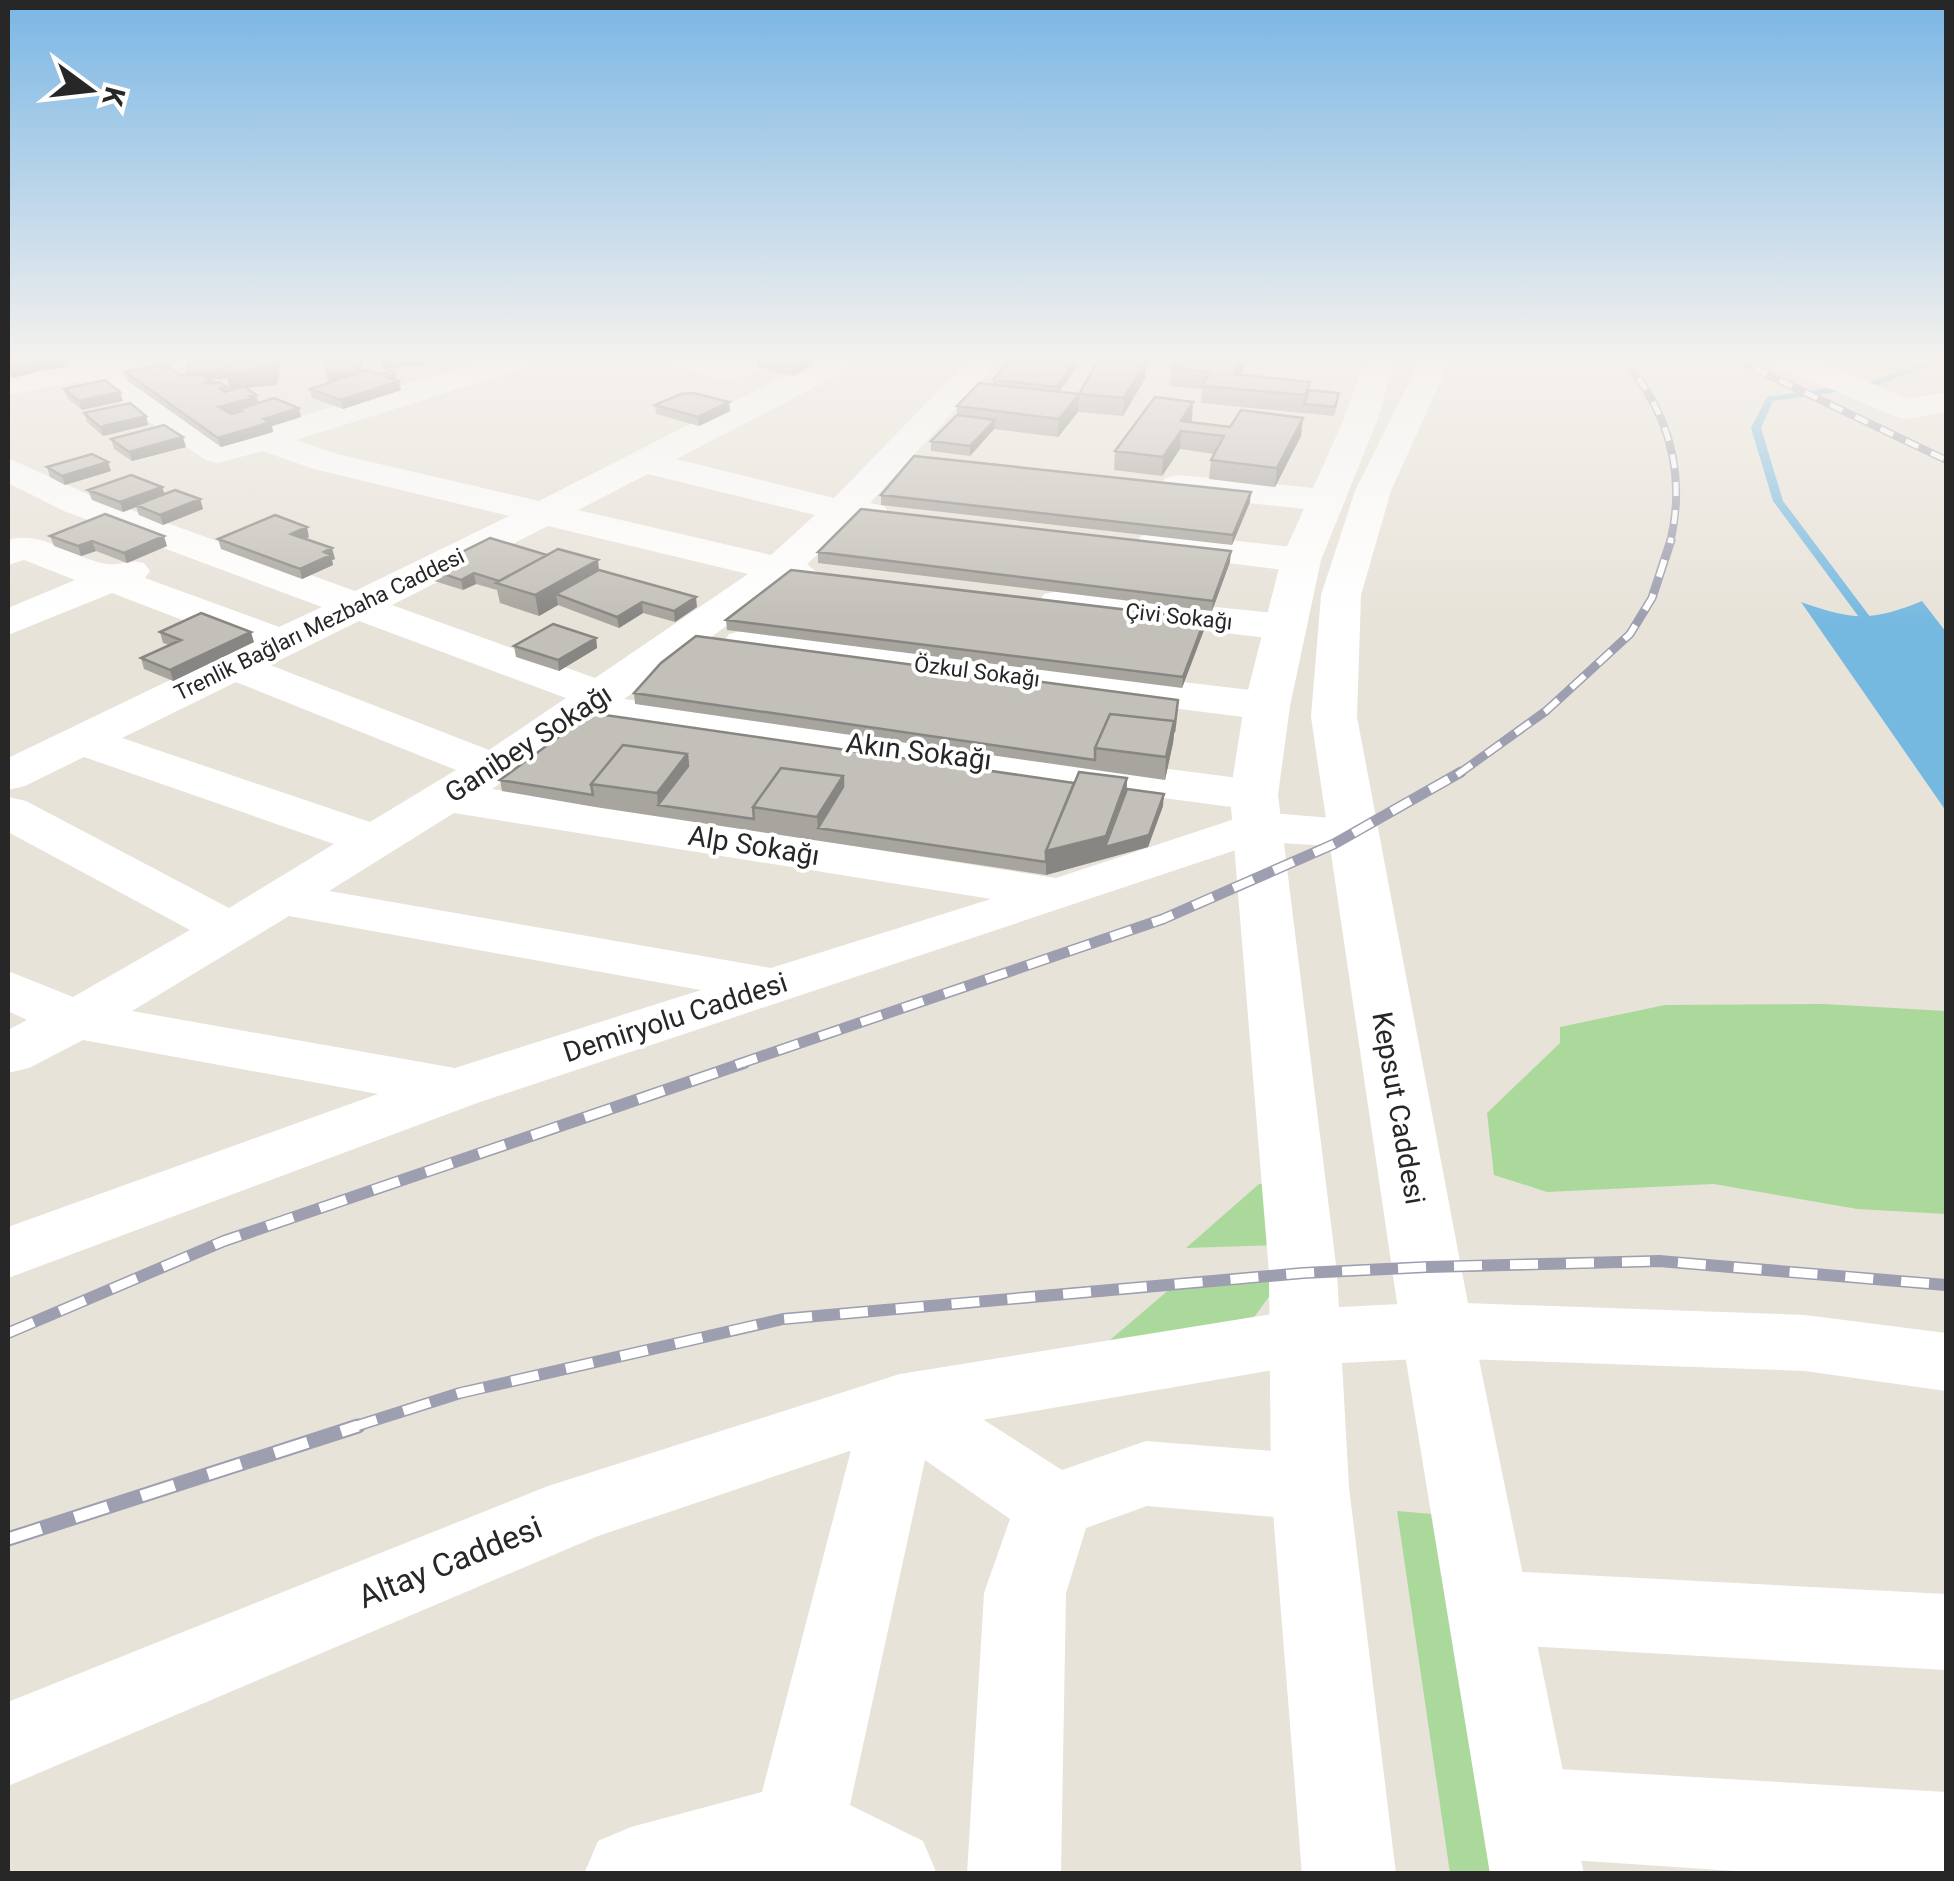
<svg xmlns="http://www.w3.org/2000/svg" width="1954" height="1881" font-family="Roboto,sans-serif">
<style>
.green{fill:#aad99b}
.water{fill:#76b9e0}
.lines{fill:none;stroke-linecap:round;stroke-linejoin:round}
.stream{fill:#76b9e0;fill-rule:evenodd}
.minor{fill:#fff;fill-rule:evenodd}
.tertiary{fill:#fff;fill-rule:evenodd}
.secondary{fill:#fff;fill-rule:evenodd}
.rail-far4-casing{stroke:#9d9eaf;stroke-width:8}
.rail-far3-casing{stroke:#9d9eaf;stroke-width:9}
.rail-far2-casing{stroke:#9d9eaf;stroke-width:11}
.rail-far1-casing{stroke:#9d9eaf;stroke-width:12}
.rail-casing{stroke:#9d9eaf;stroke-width:15}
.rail-far4{stroke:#fff;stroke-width:5;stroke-dasharray:14;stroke-linecap:butt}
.rail-far3{stroke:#fff;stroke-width:6;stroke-dasharray:18;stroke-linecap:butt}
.rail-far2{stroke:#fff;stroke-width:8;stroke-dasharray:22;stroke-linecap:butt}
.rail-far1{stroke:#fff;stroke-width:9;stroke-dasharray:28;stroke-linecap:butt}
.rail{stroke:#fff;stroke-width:11;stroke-dasharray:35;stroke-linecap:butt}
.wall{fill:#a8a59f;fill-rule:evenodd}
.shaded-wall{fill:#888682}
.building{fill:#c3c0b9;stroke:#888682;stroke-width:2.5}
.labels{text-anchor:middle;stroke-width:8;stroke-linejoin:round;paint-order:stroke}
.far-street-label{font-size:22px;fill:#272727;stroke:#fff}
.street-label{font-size:28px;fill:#272727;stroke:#fff}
.near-street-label{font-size:32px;fill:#272727;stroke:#fff}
</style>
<rect width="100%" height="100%" fill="#e8e3d9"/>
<path class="green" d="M1824,1004L1946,1011V1214L1857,1209L1714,1184L1547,1192L1494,1175L1487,1113L1560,1043V1027L1665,1005Z
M1259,1184H1268L1278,1245L1186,1248Z
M1281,1280L1255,1316L1222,1332L1110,1344V1340L1171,1288Z
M1397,1511L1433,1514L1492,1873H1450Z"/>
<path class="water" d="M1922,601L1946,632V811L1801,602C1852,620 1871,622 1922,601Z"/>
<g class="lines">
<path class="stream" d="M1940,356H1946V359L1872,387L1773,401L1761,428L1783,501L1880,630L1874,633L1870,632L1773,501L1751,428L1767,397L1870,382Z"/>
<path class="minor" d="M112,356H226L222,363L211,365L119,373L222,440L499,356H545L541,363L296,440L337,454L539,501L823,356H854L842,373L676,459L834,498L972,356H1004L870,503L884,506L890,514L884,522L851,523L807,564L819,574L813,582L799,586L787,583L624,699L1254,780L1271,785L1278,795L1271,805L1254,810L590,722L492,789L1056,878L1256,812L1370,821L1377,832L1370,843L1352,847L1260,842L480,1102L8,1278V1227L378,1094L83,1040L29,1068L8,1073V1030L27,1020L8,1011V971L73,997L190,930L8,832V797L26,801L229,908L334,844L84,757L25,786L8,790V758L245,644L112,593L8,635V608L75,580L24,560L8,565V540C43,530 72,558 106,564C118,566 130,559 144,563L150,571L145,578L279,627L322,607L64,511L8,483V458L90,495L355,591L509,516L314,469L262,451L218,463L206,460L86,380L8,395V377ZM648,474L815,515L771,555L578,510ZM548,526L748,574L595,678L392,605ZM359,621L566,698L489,750L270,665ZM236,682L456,770L370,822L122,738ZM454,813L991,899L771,968L329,891ZM289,916L701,990L455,1068L132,1011Z
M653,356H703L727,361L749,356H797L793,363L727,380L657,363Z
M1766,356H1806L1909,399L1946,392V412L1906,419L1894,416L1770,363Z
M1178,475L1324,489L1337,492L1342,500L1337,508L1324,511L1165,494L1160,486L1165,478Z
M1155,532L1301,548L1315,552L1321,560L1315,568L1301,572L1141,552L1136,544L1141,536Z
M1059,591L1284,614L1299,618L1305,627L1299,636L1284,640L1044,612L1038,603L1044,594Z
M744,630L1267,692L1283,696L1290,706L1283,716L1267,720L729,652L723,643L729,634Z
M900,1374L926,1383L1062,1470L1146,1441L1310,1454L1337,1464L1349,1487L1337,1510L1310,1520L1147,1506L1086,1528L1066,1593L1061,1874H967L984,1593L1010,1519L925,1460L850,1805L923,1841L937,1874H584L598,1841L631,1827L762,1792L863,1404L874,1383Z
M1488,1570L1946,1594V1670L1488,1644L1459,1633L1447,1607L1459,1581Z
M1526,1767L1946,1792V1874H1779L1526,1857L1494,1844L1480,1812L1494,1780Z"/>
<path class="tertiary" d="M1437,1302L1805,1315L1946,1333V1391L1805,1371L1437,1358L1303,1365L900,1434L598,1536L8,1786V1702L548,1486L900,1374L1303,1309Z"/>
<path class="secondary" d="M1366,356H1396L1377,421L1321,560L1290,706L1278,795L1337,1273L1349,1487L1396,1874H1302L1271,1487L1269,1273L1230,795L1244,706L1281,560L1343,421Z
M1422,356H1452L1391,491L1361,595L1357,717L1473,1330L1584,1874H1490L1401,1330L1311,717L1321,595L1355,491Z"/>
<defs>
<path id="rail-far4" d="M1621,356C1668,410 1687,472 1670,543
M1729,356L1946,460"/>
<path id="rail-far3" d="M1457,775L1546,711L1630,634L1652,598L1671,540"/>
<path id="rail-far2" d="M736,1065L1163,919L1334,844L1461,772"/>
<path id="rail-far1" d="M8,1333L224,1241L744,1063
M350,1428L460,1393L783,1319L1303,1273L1428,1267L1659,1261L1946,1285"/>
<path id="rail" d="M8,1539L358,1426"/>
</defs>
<use href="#rail-far4" class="rail-far4-casing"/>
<use href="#rail-far3" class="rail-far3-casing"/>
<use href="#rail-far2" class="rail-far2-casing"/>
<use href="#rail-far1" class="rail-far1-casing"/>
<use href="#rail" class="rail-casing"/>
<use href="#rail-far4" class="rail-far4"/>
<use href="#rail-far3" class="rail-far3"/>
<use href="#rail-far2" class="rail-far2"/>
<use href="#rail-far1" class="rail-far1"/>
<use href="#rail" class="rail"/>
</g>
<path class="wall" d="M190,356L277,385L246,388L258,403L301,417L272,426L273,432L221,447L128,381L125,372L188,375ZM227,378L230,389L228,390L227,387L213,384L210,380Z
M326,356H361L362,372L396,380L401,390L343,409L312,398L310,389L339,380L328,381Z
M758,356H803L812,366L793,376L758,368V360L763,357Z
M1101,356H1153L1146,368V377L1123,416L1078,412L1058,437L994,429L970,456L931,451V441L957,415V406L993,385V380L1077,367L1059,392L1079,394Z
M1178,356H1247V362L1241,375L1309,390L1338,402L1334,416L1201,403L1202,389L1170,386L1171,368Z
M64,389L120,392L123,401L82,410L67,398Z
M729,402L730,411L699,426L656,414L655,405Z
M1193,402L1190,422L1230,427L1303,418L1301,436L1275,487L1209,479L1211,460L1214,454L1180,449L1162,476L1114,470L1115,451Z
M84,413L146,416L148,425L103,436L87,422Z
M111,439L186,447L132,461L114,449Z
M47,467L111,471L65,485L50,477Z
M162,487L165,494L200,499L203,509L163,525L139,515L136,507L123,512L92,500L88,490Z
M881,495L1250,502L1232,545L881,505Z
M50,536L167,546L127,563L96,551L81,556L54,546Z
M309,537L305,539L335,559L332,560L333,565L302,579L221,549L218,539Z
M818,552L1230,562L1212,611L818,563Z
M428,569L599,570L697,607L675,622L643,613L619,628L558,605L539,616L500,603L497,590L476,584L463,590L431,580Z
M726,620L1204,630L1182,688L727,630Z
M160,632L254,642L173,681L144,669L141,658L169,645L163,643Z
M596,638L597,648L559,671L516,657L514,646Z
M634,693L1178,700L1173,743L1165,780L635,704Z
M1127,778V789L1163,806L1148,847L1046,875L595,807L502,791L500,780L1074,783Z"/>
<path class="shaded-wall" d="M275,356H282L277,385L230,389L227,378L190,382L187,373Z
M361,356L362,377L328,381L326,372Z
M380,356H479L480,359L383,369Z
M1145,356H1153L1146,368V377L1123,416L1124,398Z
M1243,356H1247V362L1234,389V374Z
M812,357V366L793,376L792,367Z
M65,358L67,367L41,371L12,378L9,369L38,362Z
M1077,358V367L1056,396L1057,387Z
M395,374L396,382L399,381L401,390L343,409L341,400Z
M120,392L123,401L82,410L79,401Z
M1079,394L1078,412L1058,437L1059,419Z
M256,395L259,404L239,409V411L221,416L219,407Z
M729,402L730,411L699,426L698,417Z
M1193,402L1192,420L1184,431H1181L1180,449L1162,476L1163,457L1181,421Z
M299,408L301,417L272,426L273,432L221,447L218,438L264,419Z
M146,416L148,425L103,436L100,427Z
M1303,418L1301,436L1275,487L1277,468Z
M995,420L994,429L970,456V446Z
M183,437L186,447L132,461L129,452Z
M108,462L111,471L65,485L62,476Z
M162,487L165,496L136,505V507L123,512L120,502Z
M1251,492L1250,502L1232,545L1233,535Z
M200,499L203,509L163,525L160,515Z
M307,527L309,537L293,544L291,534Z
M164,536L167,546L127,563L124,553Z
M92,541L96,551L81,556L78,546Z
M332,548L335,559L332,560L333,565L302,579L300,569Z
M1231,551L1230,562L1212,611L1213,601Z
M598,560L600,581L556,594L558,605L539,616L535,595Z
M474,573L476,584L463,590L461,580Z
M696,597L697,607L675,622L674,611Z
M642,602L643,613L619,628L617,617Z
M1205,619L1204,630L1182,688L1183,677Z
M251,632L254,642L173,681L170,670Z
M596,638L597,648L559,671L558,660Z
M1178,700L1173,743L1165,780L1166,757Z
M687,754L690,777L658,805L657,793Z
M843,776L844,799L818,828L817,817Z
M1127,778L1126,801L1164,794L1163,806L1148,847L1046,875V851Z"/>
<path class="building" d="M8,356H58L65,358L38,362L9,369H8Z
M190,356H229L226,369L187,373Z
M229,356H275L273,368L226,372Z
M326,356H360V369L326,372Z
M766,356H803L812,357L792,367L758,360Z
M1013,356H1053L1077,358L1057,387L993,380Z
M1101,356H1145L1143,359H1147L1124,398L1079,394Z
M1178,356H1243L1234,374L1310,382L1305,395L1202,386L1210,372L1171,368Z
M164,364L180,375H202L212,381L206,383L209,384L219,382L227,387L220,389L224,392L244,386L256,395L250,396L253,398L219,407L231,414L242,411L239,409L274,398L299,408L264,419L271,422L218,438L125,372Z
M367,370L379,374L393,370L395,374L387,377L399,381L341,400L310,389Z
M105,380L120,392L79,401L64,389Z
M979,383L1079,394L1059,419L957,406Z
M1309,390L1339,393L1335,407L1304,404Z
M694,393L729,402L698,417L655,405L681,394Z
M1155,397L1193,402L1181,421L1230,427L1241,410L1303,418L1277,468L1211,460L1224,436L1181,431L1163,457L1115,451Z
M130,403L146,416L100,427L84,413Z
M957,415L995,420L970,446L931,441Z
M164,425L183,437L129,452L111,439Z
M92,454L108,462L62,476L47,467Z
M914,456L1251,492L1233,535L881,495Z
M131,475L162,487L120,502L88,490Z
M175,490L200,499L160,515L136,505Z
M861,509L1231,551L1213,601L818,552Z
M105,514L164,536L124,553L92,541L78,546L50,536Z
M275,515L307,527L291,534L332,548L324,552L331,555L300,569L218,539Z
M490,538L547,555L499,581L474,573L461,580L428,569Z
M558,549L598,560L535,595L496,583Z
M599,570L696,597L674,611L642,602L617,617L556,594Z
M791,570L1205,619L1183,677L726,620Z
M201,613L251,632L170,670L141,658L181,640L160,632Z
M553,624L596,638L558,660L514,646Z
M696,636L1178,700L1174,732V721L1110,714L1095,748V760L634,693L661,663Z
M591,713L1074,783L1046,851V862L818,828L843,787V776L781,768L753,807L754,819L658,805L688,766L687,754L623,745L591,784L593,795L500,780Z
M1110,714L1174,721L1166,757L1095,748Z
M623,745L687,754L657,793L591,784Z
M781,768L843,776L817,817L753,807Z
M1079,772L1127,778L1106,836L1046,851Z
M1127,789L1164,794L1149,835L1105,847Z"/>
<linearGradient id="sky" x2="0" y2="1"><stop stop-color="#7ab6e5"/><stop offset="0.58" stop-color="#f5f2ee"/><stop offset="1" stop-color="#f5f2ee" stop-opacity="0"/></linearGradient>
<rect width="1954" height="619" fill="url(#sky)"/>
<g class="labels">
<g class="far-street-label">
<text transform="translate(1179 616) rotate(6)" y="8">Çivi Sokağı</text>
<text transform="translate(319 624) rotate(-26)" y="8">Trenlik Bağları Mezbaha Caddesi</text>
<text transform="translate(977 671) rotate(7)" y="8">Özkul Sokağı</text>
</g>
<g class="street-label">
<text transform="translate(528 743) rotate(-33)" y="10">Ganibey Sokağı</text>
<text transform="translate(919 751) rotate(7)" y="10">Akın Sokağı</text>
<text transform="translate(754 845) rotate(9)" y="10">Alp Sokağı</text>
<text transform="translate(675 1017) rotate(-18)" y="10">Demiryolu Caddesi</text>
<text transform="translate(1399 1108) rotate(80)" y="10">Kepsut Caddesi</text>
</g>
<g class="near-street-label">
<text transform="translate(450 1562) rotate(-22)" y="11">Altay Caddesi</text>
</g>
</g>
<rect width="1954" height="1881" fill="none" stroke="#272727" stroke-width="20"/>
<g transform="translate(90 90) rotate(105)" stroke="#ffffff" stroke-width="8" paint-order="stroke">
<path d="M0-8L18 38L0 25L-18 38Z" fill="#272727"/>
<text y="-15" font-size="28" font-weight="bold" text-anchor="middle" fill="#272727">K</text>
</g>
</svg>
